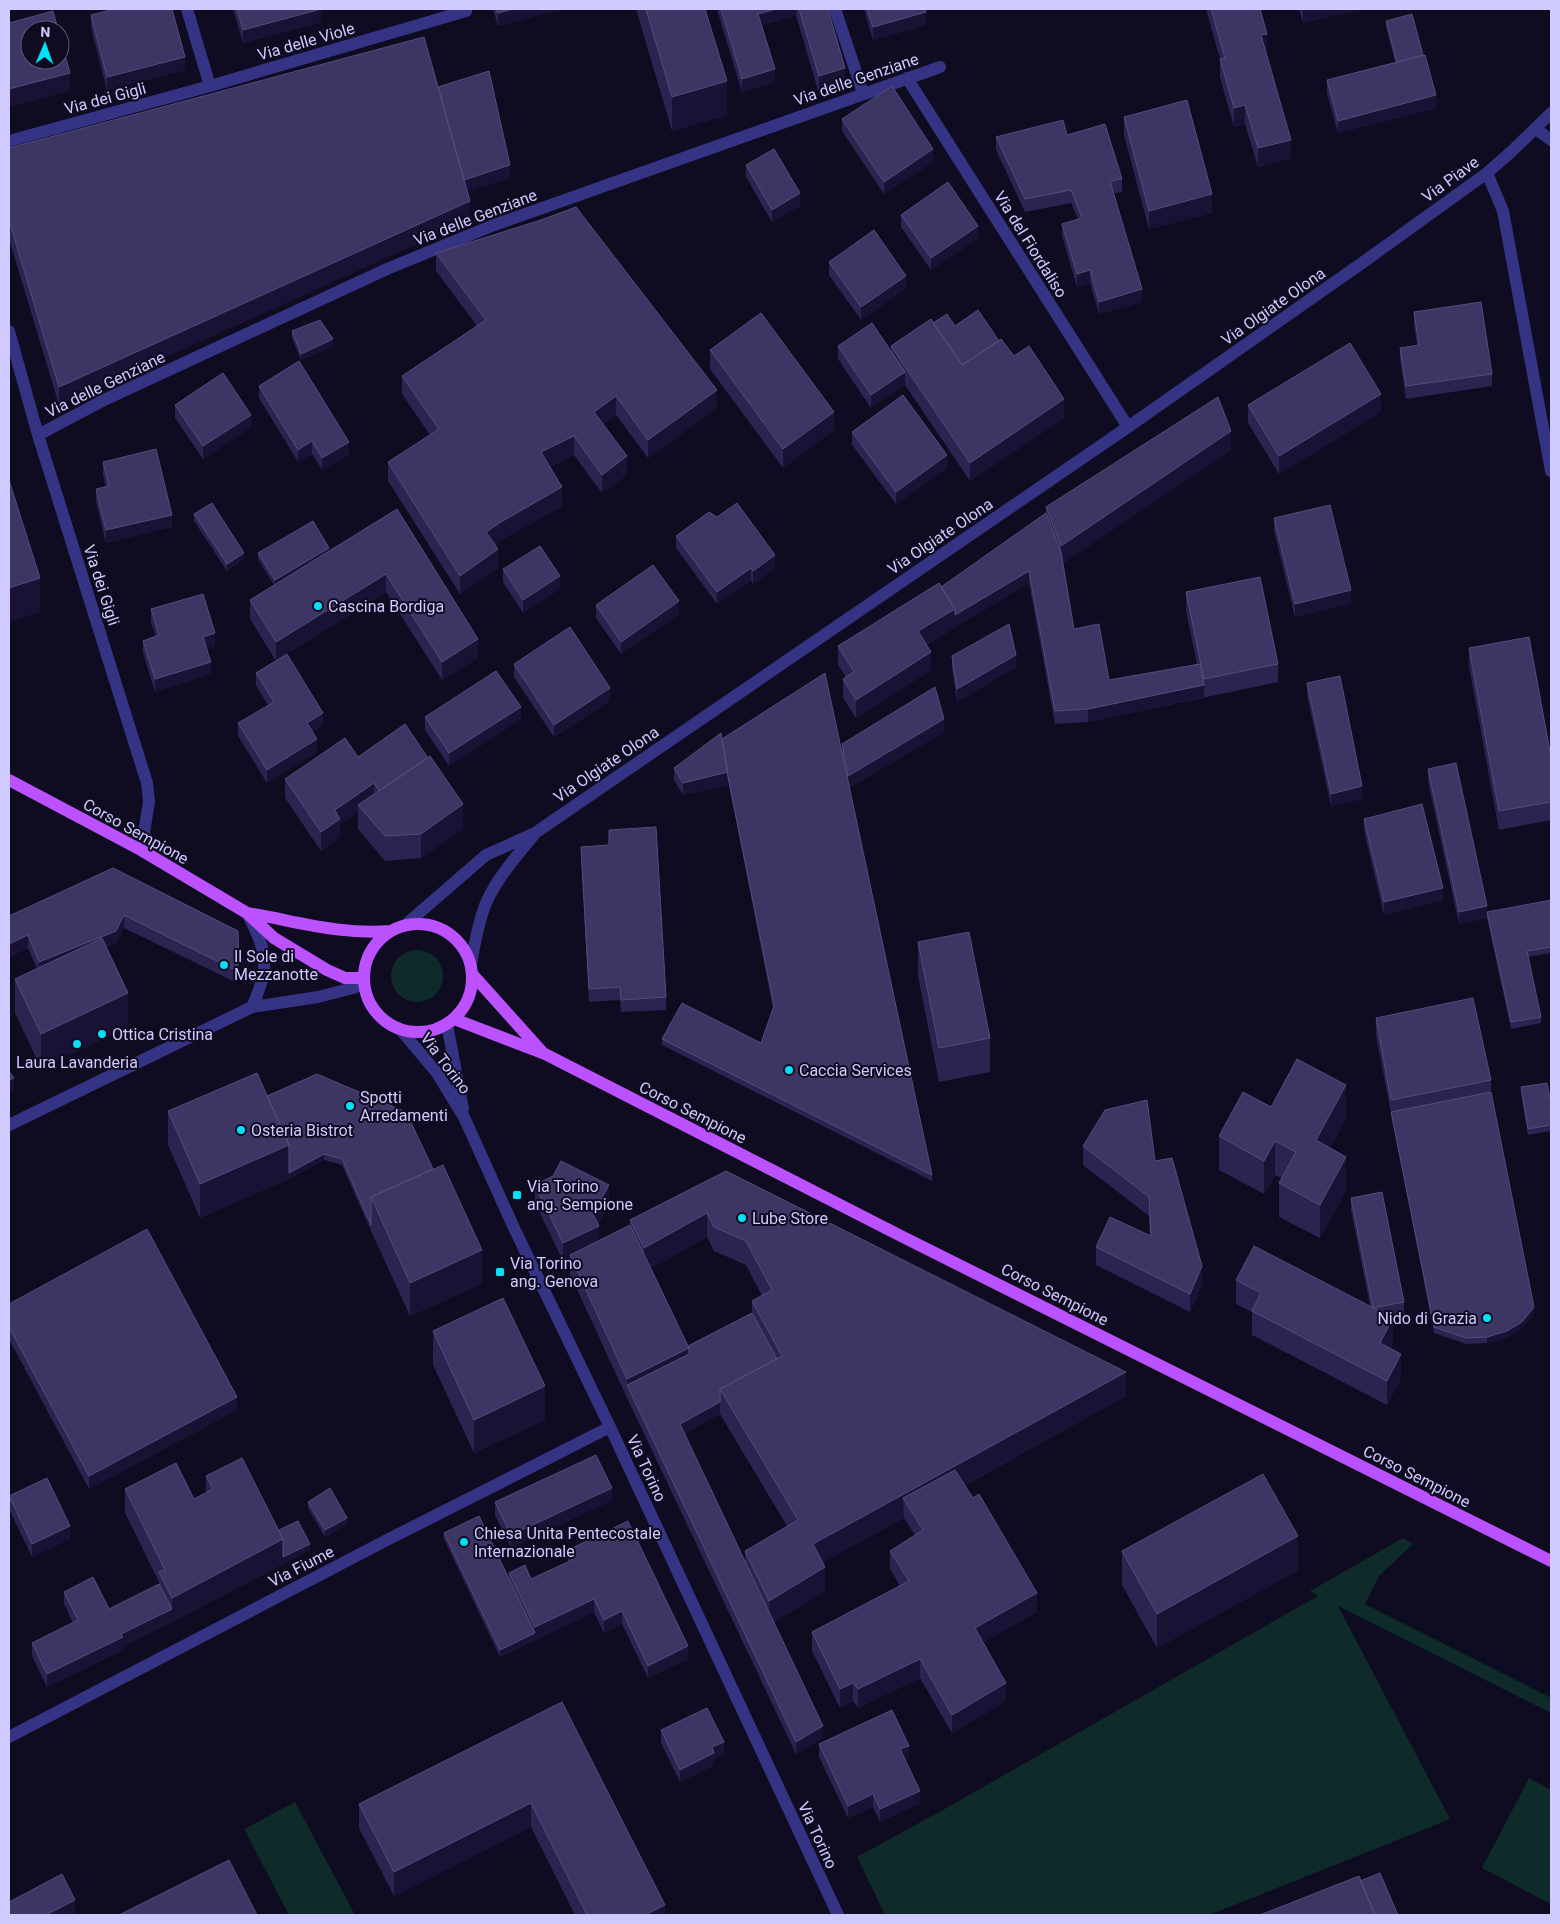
<svg xmlns="http://www.w3.org/2000/svg" width="1560" height="1924" font-family="Roboto,sans-serif">
  <style>
    .green { fill: #0e2b29 }
    .lines { fill: none; stroke-linecap: round; stroke-linejoin: round }
    .minor { stroke: #353383; stroke-width: 12 }
    .major { stroke: #bc52ff; stroke-width: 12 }
    .wall { fill: #2b2350; fill-rule: evenodd }
    .shaded-wall { fill: #191235 }
    .building { fill: #3d3563; stroke: #544c7b }
    .poi-dot { fill: #00e0f6; stroke: #0f0b20; stroke-width: 2 }
    .labels { text-anchor: middle; stroke-width: 4; stroke-linejoin: round; paint-order: stroke }
    .street-label { font-size: 16px; fill: #d0cbff; stroke: #0f0b20 }
    .poi-label { font-size: 16px; fill: #d0cbff; stroke: #0f0b20; text-anchor: start }
  </style>
  <rect width="100%" height="100%" fill="#0f0b20"/>
  <path class="green" d="M391 976a26 26 0 1 1 52 0a26 26 0 1 1-52 0Z
    M1403,1538L1413,1544L1379,1576L1365,1604L1551,1698V1713L1338,1606L1450,1819L1209,1915H885L857,1857L941,1811L1318,1596L1310,1591Z
    M1529,1778L1551,1790V1904L1482,1868Z
    M295,1802L355,1915H289L244,1829Z"/>
  <g class="lines">
    <path class="minor" d="M187,9L210,86
      M835,9L863,93
      M907,78L1128,427
      M1536,129L1551,140
      M9,141L210,86L466,11V9
      M1487,173L1503,211L1551,471
      M9,331L38,435L147,783L149,802L141,850
      M38,435L104,400L387,269L494,225L940,67
      M248,915C268,953 270,967 252,1007
      M404,926L486,855L535,833L1128,427L1362,263L1487,173L1512,151L1551,113
      M471,964C475,943 478,922 486,903C497,878 516,857 533,836
      M447,1024L463,1109
      M400,1029L437,1073L464,1117L514,1228L610,1427L838,1915
      M9,1125L252,1007L318,997L353,988L364,983
      M9,1737L383,1542L610,1427"/>
    <path class="major" d="M9,780L141,850L247,913L274,938L327,970L345,978H364
      M247,913C296,921 339,935 390,931
      M364 978a54 54 0 1 1 108 0a54 54 0 1 1-108 0Z
      M473,975L543,1053
      M454,1019L545,1054L901,1236L1551,1561"/>
  </g>
  <path class="wall" d="M233,9H321V22L243,43Z
    M493,9H561L498,26Z
    M636,9H705L727,115L672,131Z
    M718,9H828L845,86L819,94L796,15L762,25L775,82L742,92L718,13Z
    M864,9H925L926,25L873,40Z
    M1206,9H1260L1267,52L1266,53L1291,158L1258,167L1245,124L1234,127L1220,78V59Z
    M1299,9H1361L1303,23Z
    M91,15L185,70L107,90L91,28Z
    M1386,21L1436,108L1338,133L1327,93V80L1395,62L1386,27Z
    M438,87L510,178L467,191L470,220L59,405L9,239V148Z
    M1124,117L1212,213L1149,229L1124,135Z
    M842,119L933,162L884,194L842,131Z
    M1067,135L1122,179V192L1114,193L1142,302L1099,314L1090,283L1077,287L1062,236V224L1078,219L1071,203L1025,212L996,150V137Z
    M746,165L800,206L772,222L746,177Z
    M901,215L978,238L931,270L901,227Z
    M436,253L717,408L648,458L616,415L603,424L627,475L602,493L574,455L550,467L562,506L501,540L495,545L498,568L460,594L388,481V462L430,435L402,394V376L477,326L436,271Z
    M829,262L906,288L861,320L829,275Z
    M1414,312L1492,374V386L1406,399L1400,360V348L1417,345L1414,325Z
    M933,323L955,326L999,341L1014,356L1064,418L970,481L905,385L871,408L838,359V346L891,351V346Z
    M292,331L333,346L301,360L292,338Z
    M710,350L834,430L783,468L710,369Z
    M259,386L349,454L322,470L312,454L298,462L259,398Z
    M175,405L251,427L203,459L175,418Z
    M1248,405L1381,412L1279,474L1248,423Z
    M852,432L947,468L896,504L852,445Z
    M1231,450L1063,563L1074,629L1109,680L1197,664L1186,611V592L1278,664V682L1088,722L1055,724L1029,583L955,627L927,645L931,670L856,718L843,698V679L846,677L838,665V646L941,587L1046,513V507Z
    M103,462L172,527L106,543L96,502V489L106,487L103,475Z
    M397,509L478,658L442,680L386,592L282,657L323,725L313,732L317,752L267,783L238,736V723L268,705L256,685V673L276,661L250,619V600L274,585L258,559V553L329,551Z
    M194,514L244,559L227,571L194,521Z
    M1274,518L1351,603L1295,617L1274,531Z
    M676,536L775,568L753,584L751,580L717,604L676,548Z
    M503,569L560,589L523,613L503,582Z
    M596,605L679,614L621,654L596,618Z
    M151,609L215,646L207,648L211,674L155,692L143,653V641L156,637L151,622Z
    M1469,648L1551,757V820L1499,830L1469,666Z
    M952,656L1016,667L957,702L952,669Z
    M514,664L610,701L554,737L514,677Z
    M1307,683L1362,799L1331,806L1307,695Z
    M425,717L521,719L449,766L425,730Z
    M944,732L849,788L932,1175V1181L662,1045V1039L761,1043L773,1008L728,780V785L683,795L674,780V768L722,739L842,753V744Z
    M358,757L463,829L421,858L385,861L358,829V812L340,824V837L321,851L285,798V779Z
    M1428,769L1487,918L1459,924L1428,782Z
    M1364,819L1443,900L1384,915L1364,831Z
    M609,830L666,997V1010L621,1012L620,1000L589,1002L581,859V847L609,845Z
    M113,868L238,931L239,977L233,981L124,928L116,943L106,947L128,1027L41,1068L15,1013V979L37,969L28,948L9,957V916Z
    M1551,900V953L1528,957L1541,1017V1023L1511,1029L1487,918V912Z
    M918,942L990,1038V1072L939,1082L918,976Z
    M1376,1018L1491,1080V1092L1534,1313L1522,1328L1507,1338L1487,1343L1466,1344L1434,1333L1376,1036Z
    M317,1074L482,1284L410,1316L371,1231L342,1165L324,1160L289,1179L200,1218L168,1145V1111L267,1096Z
    M1521,1087L1551,1104V1131L1528,1135L1521,1094Z
    M1271,1107L1346,1119L1330,1148L1346,1191L1320,1238L1279,1217V1183L1282,1178L1275,1175L1264,1194L1219,1170V1136Z
    M1083,1146L1155,1161L1202,1285L1190,1312L1096,1265V1247L1150,1236L1149,1216L1083,1165Z
    M726,1171L1126,1396L965,1485L1037,1612L983,1642L1006,1701L952,1733L920,1678L858,1708L853,1701L840,1708L812,1651V1632L900,1586L890,1569V1551L915,1535L904,1518L823,1562L825,1591L774,1622L823,1738L796,1754L627,1398L570,1274V1258L563,1261L535,1203V1185L609,1203L598,1224L599,1241L630,1225V1220ZM707,1237L714,1251L746,1265L762,1296L752,1301V1313L688,1346L651,1268ZM720,1414L787,1526L745,1551V1561L684,1434Z
    M1351,1198L1404,1302V1315L1392,1317L1393,1342L1390,1348L1401,1378L1387,1405L1252,1335V1312L1236,1304V1280L1370,1306L1351,1210Z
    M9,1304L237,1410L89,1489L9,1339Z
    M433,1331L545,1420L474,1453L433,1365Z
    M206,1476L279,1530L310,1550L172,1622L123,1646V1650L47,1687L32,1656V1643L73,1623L64,1604V1592L109,1609L159,1584V1582L125,1513V1489L194,1499L206,1493Z
    M9,1496L70,1539L32,1557L9,1509Z
    M612,1500L511,1548L495,1515V1502Z
    M308,1502L347,1524L325,1537L308,1508Z
    M444,1533L509,1579V1573L531,1579L568,1562V1550L688,1659L648,1678L622,1624L604,1633L594,1612L500,1657L444,1539Z
    M1122,1551L1298,1570L1157,1648L1122,1585Z
    M562,1702L665,1915H575L531,1827L394,1896L359,1828V1804Z
    M661,1730L724,1755L714,1759V1765L680,1782L661,1743Z
    M819,1744L909,1758L905,1760L920,1803L880,1822L873,1807L848,1818L819,1757Z"/>
  <path class="shaded-wall" d="M321,9V22L243,43V30Z
    M513,9H561L498,26V13Z
    M776,9H796V15L758,26V14Z
    M1303,9H1361L1303,23Z
    M926,12V25L873,40V27Z
    M1267,34V52L1261,54V35Z
    M185,57V70L107,90V77Z
    M845,68V86L819,94V76Z
    M775,69V82L742,92V79Z
    M70,73V91L9,107V89Z
    M727,81V115L672,131V97Z
    M1436,95V108L1338,133V121Z
    M1245,105V124L1234,127V108Z
    M1291,140V158L1258,167V148Z
    M933,149V162L884,194V182Z
    M510,165V178L463,193V180Z
    M800,193V206L772,222V210Z
    M1212,194V213L1149,229V211Z
    M470,201V220L59,405V387Z
    M978,226V238L931,270V258Z
    M1090,270V283L1077,287V274Z
    M906,276V288L861,320V307Z
    M1142,289V302L1099,314V302Z
    M333,339V346L301,360V354Z
    M905,372V385L871,408V395Z
    M717,390V408L648,458V440Z
    M1381,394V412L1279,474V456Z
    M616,396V415L594,431V412Z
    M1064,399V418L970,481V463Z
    M834,412V430L783,468V449Z
    M251,415V427L203,459V446Z
    M1231,431V450L1061,565V546Z
    M574,436V455L541,471V452Z
    M312,441V454L298,462V450Z
    M349,442V454L322,470V458Z
    M947,455V468L896,504V492Z
    M627,456V475L602,493V475Z
    M562,487V506L501,540L486,551V532L501,522Z
    M172,515V527L106,543V530Z
    M329,548V554L275,586V580Z
    M498,549V568L460,594V576Z
    M244,553V559L227,571V564Z
    M775,555V568L753,584V571Z
    M751,568V580L717,604V592Z
    M1029,571V583L955,627L918,650V631L955,609Z
    M386,574V592L276,661V642Z
    M560,576V589L523,613V600Z
    M40,578V612L9,622V588Z
    M1351,590V603L1295,617V604Z
    M679,601V614L621,654V642Z
    M215,633V646L203,650V637Z
    M478,639V658L442,680V662Z
    M931,652V670L856,718V700Z
    M1016,655V667L957,702V689Z
    M211,662V674L155,692V679Z
    M1204,685V697L1088,722V709Z
    M610,688V701L554,737V725Z
    M521,707V719L449,766V753Z
    M323,713V725L307,735V723Z
    M944,719V732L848,789V776Z
    M317,739V752L267,783V770Z
    M728,772V785L683,795V783Z
    M374,783V802L358,805V812L340,824V837L321,851V832L335,810Z
    M1362,786V799L1331,806V794Z
    M463,804V829L421,858V834Z
    M1443,888V900L1384,915V902Z
    M1487,906V918L1459,924V912Z
    M124,915V928L116,943L39,974V962Z
    M28,935V948L9,957V944Z
    M239,964V977L233,981V969Z
    M128,993V1027L41,1068V1034Z
    M14,1078V1090L9,1093V1080Z
    M1346,1085V1119L1316,1174V1140Z
    M1275,1141V1175L1264,1194V1161Z
    M289,1145L324,1154V1160L289,1179L200,1218V1184Z
    M1346,1157V1191L1320,1238V1205Z
    M609,1185V1203L596,1227L599,1226V1244L570,1255V1258L563,1261V1243L593,1214Z
    M707,1213V1237L644,1272V1248Z
    M482,1250V1284L410,1316V1283Z
    M1202,1266V1285L1190,1312V1294Z
    M1534,1307V1313L1522,1328L1507,1338L1487,1343V1337Z
    M1393,1318V1342L1380,1367V1343Z
    M689,1348V1367L627,1385V1379Z
    M1401,1354V1378L1387,1405V1381Z
    M1126,1372V1396L913,1513L903,1498L904,1518L813,1568V1544Z
    M545,1386V1420L474,1453V1420Z
    M237,1397V1410L89,1489V1476Z
    M720,1402V1414L680,1437V1424Z
    M612,1488V1500L511,1548V1535Z
    M347,1518V1524L325,1537V1530Z
    M70,1526V1539L32,1557V1544Z
    M1298,1536V1570L1157,1648V1614Z
    M283,1539L310,1544V1550L172,1622V1598Z
    M825,1567V1591L769,1625V1601Z
    M1037,1593V1612L975,1647V1628Z
    M594,1599V1612L500,1657V1650L535,1633V1627Z
    M172,1609V1622L123,1646V1650L47,1687V1674L121,1634Z
    M622,1611V1624L604,1633V1620Z
    M688,1646V1659L648,1678V1666Z
    M920,1659V1678L858,1708V1689Z
    M853,1683V1701L840,1708V1689Z
    M1006,1683V1701L952,1733V1715Z
    M823,1726V1738L796,1754V1742Z
    M724,1742V1755L714,1759V1765L680,1782V1770L712,1747Z
    M909,1746V1758L900,1762V1749Z
    M920,1791V1803L880,1822V1809Z
    M873,1794V1807L848,1818V1806Z
    M531,1803V1827L394,1896V1872Z
    M75,1900V1913L70,1915H46Z
    M665,1905V1915H645Z"/>
  <path class="building" d="M115,9H172L185,57L107,77L91,15Z
    M237,9H321L243,30Z
    M496,9H513L498,13Z
    M646,9H705L727,81L672,97Z
    M721,9H776L758,14L775,69L742,79Z
    M799,9H828L845,68L819,76Z
    M867,9H925L926,12L873,27Z
    M1211,9H1260L1267,34L1261,35L1291,140L1258,148L1245,105L1234,108L1220,59L1225,58Z
    M53,11L58,30H30V60H60V37L70,73L9,89V23Z
    M1412,14L1423,55L1397,62L1386,21Z
    M424,37L470,201L59,387L9,220V148Z
    M1425,55L1436,95L1338,121L1327,80Z
    M489,71L510,165L464,180L438,87Z
    M892,86L933,149L884,182L842,119Z
    M1187,100L1212,194L1149,211L1124,117Z
    M1063,120L1067,135L1105,124L1122,179L1110,181L1142,289L1099,302L1090,270L1077,274L1062,224L1082,218L1071,190L1025,199L996,137Z
    M774,149L800,193L772,210L746,165Z
    M948,182L978,226L931,258L901,215Z
    M576,207L717,390L648,440L616,396L594,412L627,456L602,475L574,436L541,452L562,487L501,522L486,532L498,549L460,576L388,462L439,429L402,376L486,320L436,253L541,220Z
    M874,230L906,276L861,307L829,262Z
    M1481,302L1492,374L1406,386L1400,348L1419,345L1414,312Z
    M978,310L999,341L962,365L933,323L947,314L955,326Z
    M761,313L834,412L783,449L710,350Z
    M931,319L962,365L1001,339L1014,356L1029,346L1064,399L970,463L891,346Z
    M320,320L333,339L301,354L292,331Z
    M872,323L905,372L871,395L838,346Z
    M1350,343L1381,394L1279,456L1248,405Z
    M299,361L349,442L322,458L312,441L298,450L259,386Z
    M223,373L251,415L203,446L175,405Z
    M903,395L947,455L896,492L852,432Z
    M1218,397L1231,431L1061,546L1046,507Z
    M156,449L172,515L106,530L96,489L109,486L103,462Z
    M9,480L40,578L9,588Z
    M212,503L244,553L227,564L194,514Z
    M737,503L775,555L753,571L751,568L717,592L676,536L709,512L717,517Z
    M1330,505L1351,590L1295,604L1274,518Z
    M397,509L478,639L442,662L386,574L276,642L250,600Z
    M1046,513L1061,552L1074,629L1099,624L1109,680L1200,664L1204,685L1088,709L1055,711L1029,571L955,615V609L941,587Z
    M313,521L329,548L275,580L258,553Z
    M540,546L560,576L523,600L503,569Z
    M653,565L679,601L621,642L596,605Z
    M1260,577L1278,664L1204,679L1186,592Z
    M939,583L955,609L918,631L931,652L856,700L843,679L854,672L838,646Z
    M203,594L215,633L203,637L211,662L155,679L143,641L159,635L151,609Z
    M1009,624L1016,655L957,689L952,656Z
    M570,627L610,688L554,725L514,664Z
    M1529,637L1551,757V802L1499,811L1469,648Z
    M287,654L323,713L307,723L317,739L267,770L238,723L274,702L256,673Z
    M496,671L521,707L449,753L425,717Z
    M825,673L932,1175L662,1039L682,1003L761,1043L774,1006L727,772L722,739Z
    M1340,676L1362,786L1331,794L1307,683Z
    M935,687L944,719L848,776L842,744Z
    M405,724L428,758L379,791L374,783L335,810L340,819L321,832L285,779L345,738L358,757Z
    M721,733L728,772L683,783L674,768Z
    M430,756L463,804L421,834L385,836L358,805Z
    M1456,763L1487,906L1459,912L1428,769Z
    M1422,804L1443,888L1384,902L1364,819Z
    M656,827L666,997L621,1000L620,987L589,989L581,847L609,845V830Z
    M113,868L238,931L239,964L233,969L124,915L116,931L39,962L28,935L9,944V916Z
    M1551,900V947L1527,951L1541,1017L1511,1022L1487,912Z
    M969,932L990,1038L939,1048L918,942Z
    M102,938L128,993L41,1034L15,979Z
    M1473,998L1491,1080L1391,1100L1376,1018Z
    M1297,1059L1346,1085L1316,1140L1346,1157L1320,1205L1279,1183L1296,1152L1275,1141L1264,1161L1219,1136L1243,1092L1271,1107Z
    M9,1071L14,1078L9,1080Z
    M257,1073L289,1145L200,1184L168,1111Z
    M317,1074L406,1112L433,1169L371,1197V1225L342,1159L324,1154L289,1173V1145L267,1096Z
    M1547,1083L1551,1104V1125L1528,1129L1521,1087Z
    M1491,1092L1534,1307L1522,1322L1507,1331L1487,1337L1466,1338L1434,1327L1391,1112Z
    M1147,1100L1155,1161L1172,1158L1202,1266L1190,1294L1096,1247L1110,1217L1151,1236L1149,1197L1083,1146L1105,1110Z
    M561,1161L609,1185L593,1214L599,1226L563,1243L535,1185L553,1176Z
    M443,1165L482,1250L410,1283L371,1197Z
    M726,1171L1126,1372L813,1544L825,1567L769,1601L745,1551L798,1520L720,1389L782,1356L752,1301L772,1290L746,1241L714,1227L707,1213L644,1248L630,1220Z
    M1382,1192L1404,1302L1373,1308L1351,1198Z
    M630,1225L689,1348L627,1379L570,1255Z
    M147,1229L237,1397L89,1476L9,1327V1304Z
    M1254,1246L1393,1318L1380,1343L1401,1354L1387,1381L1252,1311L1261,1293L1236,1280Z
    M503,1298L545,1386L474,1420L433,1331Z
    M752,1313L777,1359L720,1389V1402L680,1424L823,1726L796,1742L627,1385L689,1354V1348L688,1346Z
    M596,1455L612,1488L511,1535L495,1502Z
    M242,1458L283,1539L172,1598L159,1572L165,1570L125,1489L176,1463L194,1499L213,1489L206,1476Z
    M955,1470L973,1498L979,1494L1037,1593L975,1628L1006,1683L952,1715L920,1659L858,1689L853,1683L840,1689L812,1632L909,1581L890,1551L923,1530L903,1498Z
    M1263,1474L1298,1536L1157,1614L1122,1551Z
    M47,1478L70,1526L32,1544L9,1496Z
    M330,1488L347,1518L325,1530L308,1502Z
    M479,1516L535,1633L500,1650L444,1533Z
    M298,1521L310,1544L283,1557V1539L279,1530Z
    M628,1521L688,1646L648,1666L622,1611L604,1620L594,1599L535,1627L509,1573L525,1565L531,1579L572,1560L568,1550Z
    M93,1577L109,1609L159,1584L172,1609L121,1634L123,1637L47,1674L32,1643L78,1620L64,1592Z
    M562,1702L665,1905L645,1915H587L531,1803L394,1872L359,1804Z
    M707,1708L724,1742L712,1747L714,1753L680,1770L661,1730Z
    M892,1710L909,1746L900,1749L920,1791L880,1809L873,1794L848,1806L819,1744Z
    M229,1860L257,1915H119Z
    M1380,1873L1398,1915H1375L1360,1881Z
    M62,1874L75,1900L46,1915H9V1902Z
    M1359,1876L1375,1915H1260Z"/>
  <g class="poi-dot">
    <circle cx="318" cy="606" r="5"/>
    <circle cx="224" cy="965" r="5"/>
    <circle cx="102" cy="1034" r="5"/>
    <circle cx="77" cy="1044" r="5"/>
    <circle cx="789" cy="1070" r="5"/>
    <circle cx="350" cy="1106" r="5"/>
    <circle cx="241" cy="1130" r="5"/>
    <rect x="512" y="1190" width="10" height="10" rx="2.5"/>
    <circle cx="742" cy="1218" r="5"/>
    <rect x="495" y="1267" width="10" height="10" rx="2.5"/>
    <circle cx="1487" cy="1318" r="5"/>
    <circle cx="464" cy="1542" r="5"/>
  </g>
  <g class="labels">
    <g class="street-label">
      <text transform="translate(306 41) rotate(-16)" y="6">Via delle Viole</text>
      <text transform="translate(856 79) rotate(-19)" y="6">Via delle Genziane</text>
      <text transform="translate(105 98) rotate(-15)" y="6">Via dei Gigli</text>
      <text transform="translate(1450 179) rotate(-36)" y="6">Via Piave</text>
      <text transform="translate(475 217) rotate(-21)" y="6">Via delle Genziane</text>
      <text transform="translate(1031 244) rotate(58)" y="6">Via del Fiordaliso</text>
      <text transform="translate(1273 306) rotate(-35)" y="6">Via Olgiate Olona</text>
      <text transform="translate(105 384) rotate(-26)" y="6">Via delle Genziane</text>
      <text transform="translate(940 536) rotate(-34)" y="6">Via Olgiate Olona</text>
      <text transform="translate(102 585) rotate(72)" y="6">Via dei Gigli</text>
      <text transform="translate(606 764) rotate(-34)" y="6">Via Olgiate Olona</text>
      <text transform="translate(136 831) rotate(29)" y="6">Corso Sempione</text>
      <text transform="translate(446 1063) rotate(53)" y="6">Via Torino</text>
      <text transform="translate(693 1112) rotate(27)" y="6">Corso Sempione</text>
      <text transform="translate(1055 1294) rotate(27)" y="6">Corso Sempione</text>
      <text transform="translate(647 1468) rotate(65)" y="6">Via Torino</text>
      <text transform="translate(1417 1476) rotate(27)" y="6">Corso Sempione</text>
      <text transform="translate(301 1566) rotate(-27)" y="6">Via Fiume</text>
      <text transform="translate(818 1835) rotate(65)" y="6">Via Torino</text>
    </g>
    <g class="poi-label">
      <text x="328" y="612">Cascina Bordiga</text>
      <text x="234" y="962">Il Sole di<tspan x="234" dy="18">Mezzanotte</tspan></text>
      <text x="112" y="1040">Ottica Cristina</text>
      <text x="77" y="1068" text-anchor="middle">Laura Lavanderia</text>
      <text x="799" y="1076">Caccia Services</text>
      <text x="360" y="1103">Spotti<tspan x="360" dy="18">Arredamenti</tspan></text>
      <text x="251" y="1136">Osteria Bistrot</text>
      <text x="527" y="1192">Via Torino<tspan x="527" dy="18">ang. Sempione</tspan></text>
      <text x="752" y="1224">Lube Store</text>
      <text x="510" y="1269">Via Torino<tspan x="510" dy="18">ang. Genova</tspan></text>
      <text x="1477" y="1324" text-anchor="end">Nido di Grazia</text>
      <text x="474" y="1539">Chiesa Unita Pentecostale<tspan x="474" dy="18">Internazionale</tspan></text>
    </g>
  </g>
  <rect width="1560" height="1924" fill="none" stroke="#d0cbff" stroke-width="20"/>
  <g transform="translate(45 45) rotate(2)"><circle r="24" fill="#0f0b20" stroke="#5c5879"/>
  <path d="M0-4L9 19L0 12L-9 19Z" fill="#00e0f6"/>
  <text y="-8" font-size="14" font-weight="bold" text-anchor="middle" fill="#d0cbff">N</text>
  </g>
</svg>
